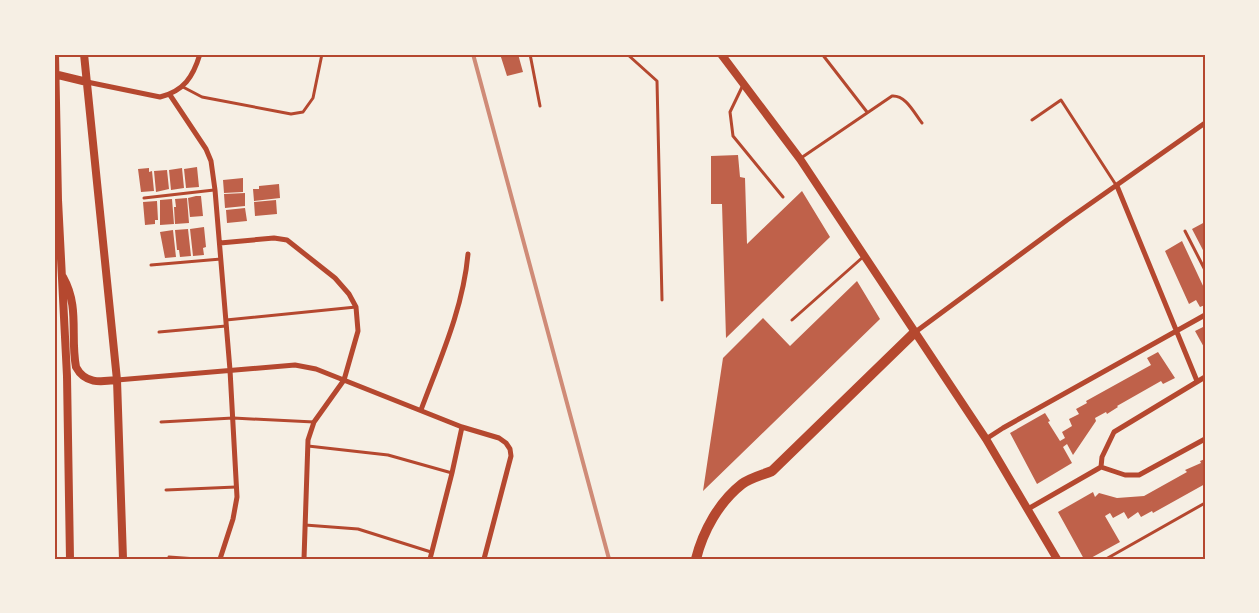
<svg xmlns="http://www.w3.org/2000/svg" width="1259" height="613" font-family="Quicksand,sans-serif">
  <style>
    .building { fill: #bf614a }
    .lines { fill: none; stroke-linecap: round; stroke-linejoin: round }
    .service { stroke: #b5482f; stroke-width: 3 }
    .minor { stroke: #b5482f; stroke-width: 5 }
    .secondary { stroke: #b5482f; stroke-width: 8 }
    .motorway { stroke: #b5482f; stroke-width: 10 }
    .rail { stroke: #cf8b77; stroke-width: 4 }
    .neatline { fill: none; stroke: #b5482f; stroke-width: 2 }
  </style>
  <rect width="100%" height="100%" fill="#f6efe4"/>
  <path class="building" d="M500,54H518L523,72L507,76Z
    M738,155L740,177L745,178L747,244L802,191L830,237L726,338L722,204H711V156Z
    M197,167L199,187L186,188L184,169Z
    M149,168V172L152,171L154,191L141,192L138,169Z
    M182,168L184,188L171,190L169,170Z
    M167,170L169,189L156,192L154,171Z
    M243,178V192L224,193L223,180Z
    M279,184L280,198L254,201L253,189H259V186Z
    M245,193V206L225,208L224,194Z
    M196,196H201L203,216L190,217L188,198Z
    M187,198L189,223L175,224L174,207H176L175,199Z
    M172,199L174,224L160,225V200Z
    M276,200L277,214L255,216L254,202Z
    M157,201L158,220H155V224L145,225L143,202Z
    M245,208L247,221L227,223L226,210Z
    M1205,222V254L1192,229Z
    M204,227L206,247L203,248L204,255L193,256L190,229Z
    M188,229L191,256L180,257L179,250H177L175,230Z
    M173,230L176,257L165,258L160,232Z
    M1182,241L1205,290V305L1200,307L1196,300L1189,304L1165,251Z
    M857,281L880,319L703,491L723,358L763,318L790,346Z
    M1205,326V349L1195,331Z
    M1158,352L1175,378L1163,384L1161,381L1117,406L1118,407L1107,414L1106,412L1095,418L1096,421L1073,455L1067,444L1063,447L1072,463L1037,484L1010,433L1045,413L1050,421L1048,422L1060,441L1065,438L1062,432L1072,426L1069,419L1079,414L1076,409L1087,403L1086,401L1151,365L1147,358Z
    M1205,459V484L1153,513L1152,511L1141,517L1138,512L1128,519L1124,512L1113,518L1110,513L1105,516L1120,542L1089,559H1084L1058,512L1093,492L1095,497L1099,493L1117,498L1144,496L1187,472L1185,470L1201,463L1200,461Z"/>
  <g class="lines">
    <path class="service" d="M530,54L540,106
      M627,54L657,81L662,300
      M822,54L867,112
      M743,85L730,112L733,136L783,197
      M183,87L202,97L291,114L303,112L313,98L322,54
      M1032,120L1061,100L1116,185
      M801,158L892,96C906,95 914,113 922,123
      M144,198L214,190
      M1185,231L1205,270
      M151,265L221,259
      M226,320L356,307
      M792,320L863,257
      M159,332L226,326
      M161,422L233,418L314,422
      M308,446L388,455L452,473
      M166,490L236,487
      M305,525L358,529L431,552
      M169,557L197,559
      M1106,559L1205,503"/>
    <path class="minor" d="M87,82L160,97C184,91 193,77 200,54
      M170,95L206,149L211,161L215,190L230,370L237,497L233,519L220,559
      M1117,186L1197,381
      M220,243L274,238L287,240L335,278L349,294L356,307L358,331L344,380L314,422L308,440L304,559
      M914,333L1067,220L1205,123
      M117,380L295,365L316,369L462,427L499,438L506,443L510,449L511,456L484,559
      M421,410C440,359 463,309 468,254
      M986,439L1003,428L1205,315
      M1101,467L1102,457L1114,432L1205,377
      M1101,467L1125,475H1139L1205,439
      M1028,509L1101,467
      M430,559L452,473L462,427"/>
    <path class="secondary" d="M55,54L58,200L67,376L70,559
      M84,54L117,380L123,559
      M721,54L800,159L986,439L1057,559
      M54,74L87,82
      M63,277C80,307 70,336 76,367C85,384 100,382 117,380"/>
    <path class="motorway" d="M696,559C703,531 719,502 742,484C750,478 762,475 772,471L914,333"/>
    <path class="rail" d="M473,54L609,559"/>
  </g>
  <rect width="1259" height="613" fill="none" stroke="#f6efe4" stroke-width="111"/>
  <rect x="56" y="56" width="1148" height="502" class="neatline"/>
</svg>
